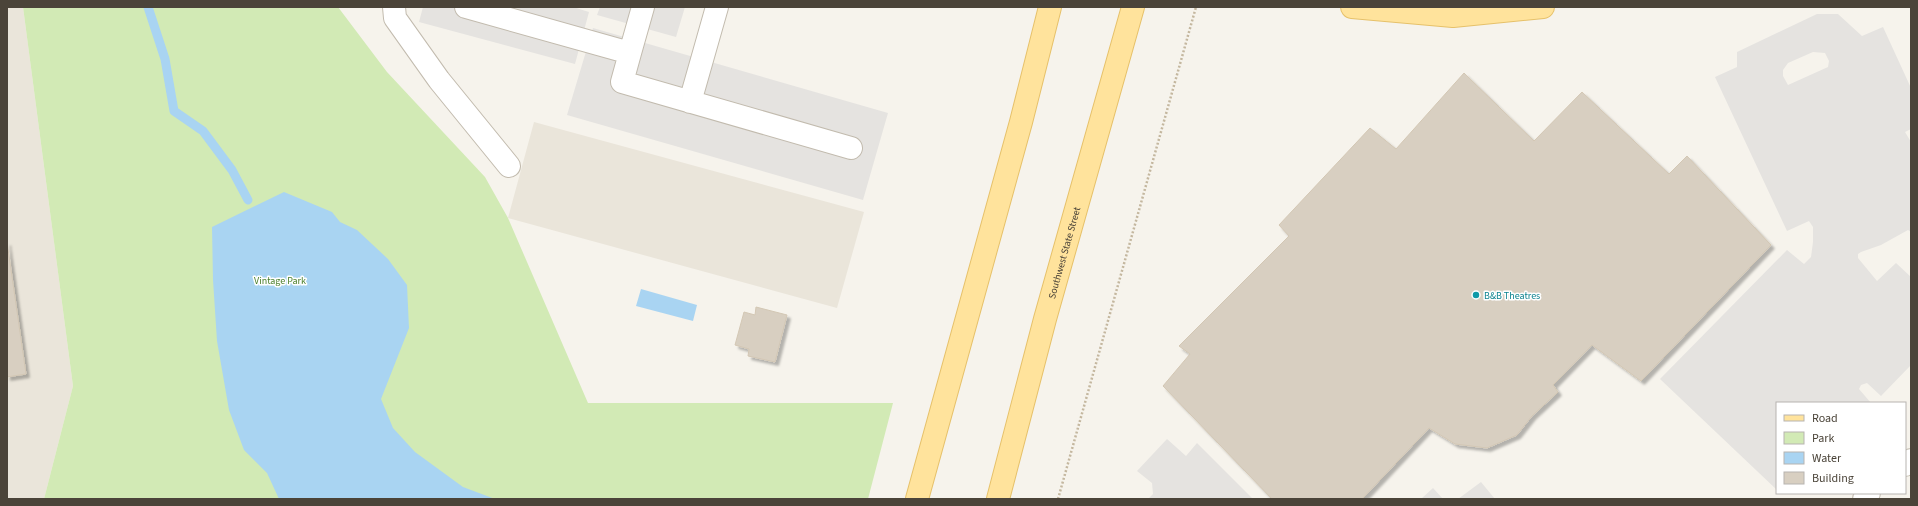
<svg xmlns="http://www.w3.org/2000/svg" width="1918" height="506" font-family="'Source Sans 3',sans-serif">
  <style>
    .residential { fill: #eae5da }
    .green { fill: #d2eab5 }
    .parking { fill: #e5e3e0; fill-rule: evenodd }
    .water { fill: #a9d4f2 }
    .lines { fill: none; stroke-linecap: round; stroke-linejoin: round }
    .stream { stroke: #a9d4f2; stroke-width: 9 }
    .building { fill: #d8cfc1; stroke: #d3c7b4; filter: url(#shadow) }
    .minor-casing { stroke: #c2bbae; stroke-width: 24 }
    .major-casing { stroke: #e6c16a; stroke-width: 24 }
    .path { stroke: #c4b79f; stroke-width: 2.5; stroke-dasharray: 2 2; stroke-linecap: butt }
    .minor { stroke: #fff; stroke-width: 22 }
    .major { stroke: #ffe39c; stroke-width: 22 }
    .culture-dot { fill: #0f9aa8; stroke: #fff; stroke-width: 1.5 }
    .labels { text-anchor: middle; stroke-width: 3; stroke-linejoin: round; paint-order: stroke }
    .street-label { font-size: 10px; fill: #4b4439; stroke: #fff }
    .park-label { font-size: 10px; fill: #4a7f2a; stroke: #fff }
    .culture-label { font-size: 10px; fill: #0d838f; stroke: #fff; text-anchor: start }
  </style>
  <defs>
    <filter id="shadow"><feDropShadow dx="3.5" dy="3.5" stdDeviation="1" flood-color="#0004"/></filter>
  </defs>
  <rect width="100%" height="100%" fill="#f6f3ec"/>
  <path class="residential" d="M7,7H23L73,386L44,499H7Z
    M534,122L864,212L837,308L508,218Z"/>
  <path class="green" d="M23,7H338L387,72L485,177L508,218L588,403H893L868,499H44L73,386Z"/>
  <path class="parking" d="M423,7H573L589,12L575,64L419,22Z
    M600,7H685L676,37L597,15Z
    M1817,14H1838L1862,36L1883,27L1911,88V129L1905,132L1911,142V232L1908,230L1881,245L1861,252L1858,254V258L1877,281L1896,263L1911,277V365L1881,396L1867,383L1861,385L1859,389L1871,403H1777V490L1660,379L1787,250L1804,264L1811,257L1813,242V227L1809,221L1787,231L1715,77L1737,67V52ZM1813,52L1825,53L1829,61L1828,67L1788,85L1783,76V70L1788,63Z
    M593,28L888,113L863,200L567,115Z
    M1167,439L1186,456L1197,443L1253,499H1148L1153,494L1152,483L1137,471Z
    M1481,482L1495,499H1458Z
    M1433,488L1443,499H1421Z"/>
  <path class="water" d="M284,192L332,212L340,222L357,230L388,259L407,285L409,328L381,399L393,428L415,452L463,487L495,499H279L267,473L244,450L229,410L217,341L213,280L212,227Z
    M641,289L697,305L693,321L636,306Z"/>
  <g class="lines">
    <path class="stream" d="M148,7L165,59L174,111L203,131L232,170L248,200"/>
  </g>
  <path class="building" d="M1464,73L1534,141L1582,92L1669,174L1687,156L1771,245L1641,381L1592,345L1553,385L1558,392L1532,416L1517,435L1487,448L1455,444L1429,428L1362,499H1272L1163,386L1190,354L1179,346L1289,236L1279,225L1370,128L1396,149Z
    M7,242L26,374L7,377Z
    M756,307L787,315L775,362L748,356L749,349L735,345L744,312L755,315Z"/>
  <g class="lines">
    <g class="minor-casing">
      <path id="minor" d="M394,7L395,18L439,80L509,166
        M466,7L630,53L622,82L851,148
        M630,53L643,7
        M690,102L717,7
        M1905,465L1911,460
        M1864,499L1869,493"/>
    </g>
    <g class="major-casing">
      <g id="major">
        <path d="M1352,7L1453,16L1543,7"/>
        <path d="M917,499L1021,122L1050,7"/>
        <path id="s1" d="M998,499L1045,319L1133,7"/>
      </g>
    </g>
    <path class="path" d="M1058,499L1196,7"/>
    <use href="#minor" class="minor"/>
    <use href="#major" class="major"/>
  </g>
  <circle class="culture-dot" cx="1476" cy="295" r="4"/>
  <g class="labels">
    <g class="street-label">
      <text dy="4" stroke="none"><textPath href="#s1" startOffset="255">Southwest State Street</textPath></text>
    </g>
    <g class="park-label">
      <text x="280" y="284">Vintage Park</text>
    </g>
    <g class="culture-label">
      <text x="1484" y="299">B&amp;B Theatres</text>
    </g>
  </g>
  <rect width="1918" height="506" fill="none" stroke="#4b4439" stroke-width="16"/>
  <rect x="1776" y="402" width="130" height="92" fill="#ffffff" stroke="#b7b4b0"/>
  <rect x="1784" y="415" width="20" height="6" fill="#ffe39c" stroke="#b7b4b0"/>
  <text x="1812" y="422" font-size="12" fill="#4b4439">Road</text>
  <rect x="1784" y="432" width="20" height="12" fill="#d2eab5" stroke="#b7b4b0"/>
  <text x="1812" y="442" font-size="12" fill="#4b4439">Park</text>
  <rect x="1784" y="452" width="20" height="12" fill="#a9d4f2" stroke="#b7b4b0"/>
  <text x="1812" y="462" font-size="12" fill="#4b4439">Water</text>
  <rect x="1784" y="472" width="20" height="12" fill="#d8cfc1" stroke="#b7b4b0"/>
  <text x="1812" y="482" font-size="12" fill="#4b4439">Building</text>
</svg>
